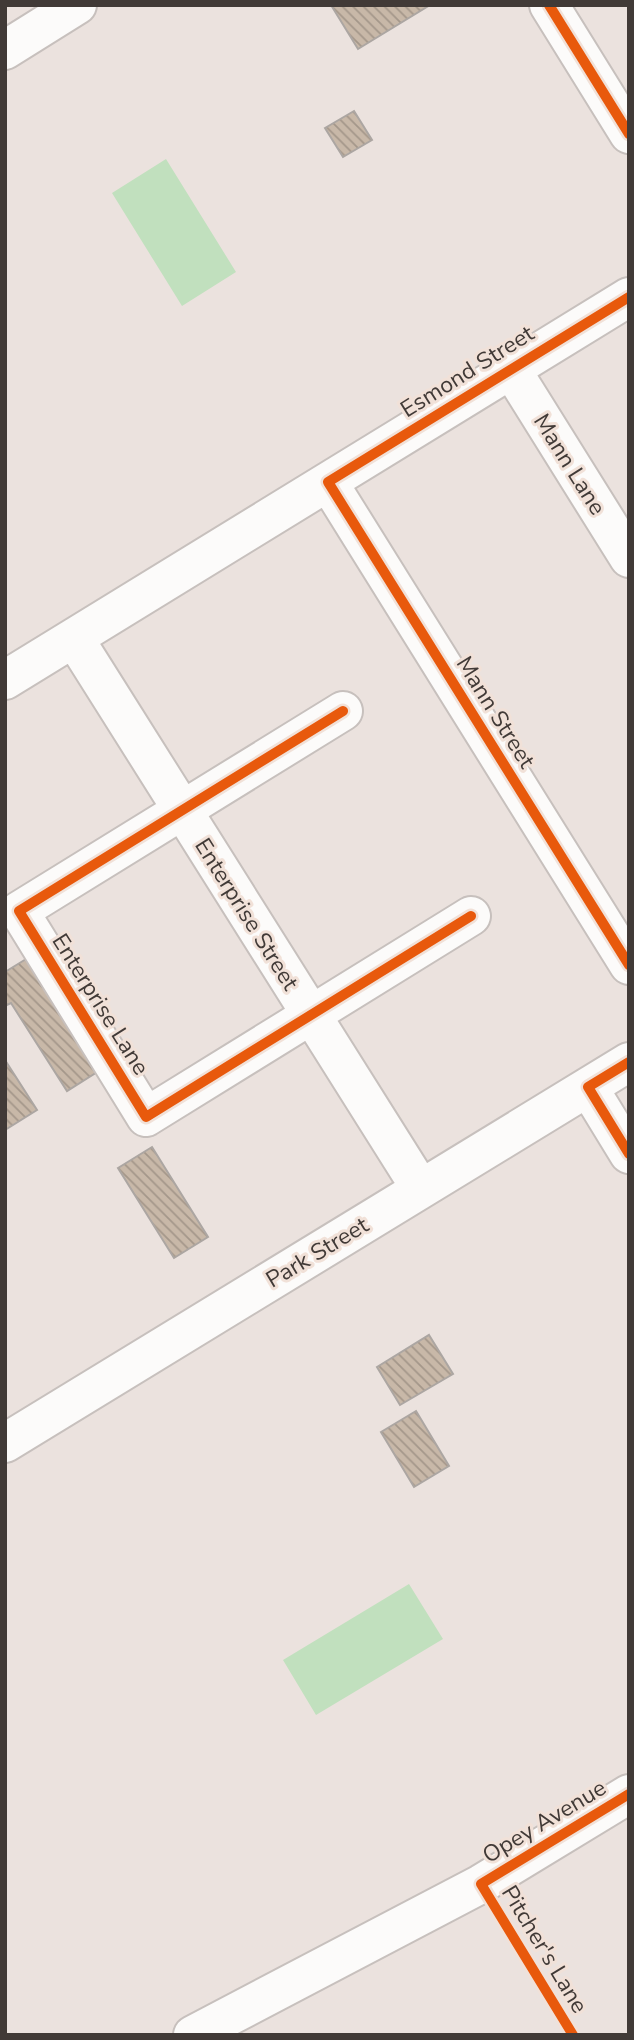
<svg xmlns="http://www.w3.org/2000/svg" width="634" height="2040" font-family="'Nunito Sans',sans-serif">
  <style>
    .green { fill: #c1e0be }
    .building { fill: url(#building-back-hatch); stroke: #aca6a2; stroke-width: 2 }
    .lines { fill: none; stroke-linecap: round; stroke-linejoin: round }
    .minor-casing { stroke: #c7c0bd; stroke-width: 42 }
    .path { stroke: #c7c3c1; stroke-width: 4.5; stroke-dasharray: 3.5 3.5; stroke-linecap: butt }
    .minor { stroke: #fcfbfa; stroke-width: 38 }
    .cycleway-casing { stroke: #f1e1d8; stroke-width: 15 }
    .cycleway { stroke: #e8590c; stroke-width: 10 }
    .labels { text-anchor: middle; stroke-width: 6; stroke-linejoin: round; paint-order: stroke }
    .street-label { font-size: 23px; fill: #413a37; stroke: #f1e1d8 }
  </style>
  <defs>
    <pattern id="building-back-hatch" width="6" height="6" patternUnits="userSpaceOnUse" patternTransform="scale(1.75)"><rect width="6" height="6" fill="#c8b8a8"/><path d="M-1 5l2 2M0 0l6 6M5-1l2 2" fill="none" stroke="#a4978a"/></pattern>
  </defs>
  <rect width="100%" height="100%" fill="#ebe2de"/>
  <path class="green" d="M166,159L236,272L182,306L112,193Z
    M409,1584L443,1639L316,1715L283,1660Z"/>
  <path class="building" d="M331,5H430L358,49Z
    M354,111L372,140L343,157L325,128Z
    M31,956L102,1069L67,1091L11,1003L5,1006V972Z
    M5,1060L37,1110L5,1130Z
    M152,1147L208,1237L174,1258L118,1168Z
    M429,1335L453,1374L400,1405L377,1367Z
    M416,1411L449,1466L414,1487L381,1432Z"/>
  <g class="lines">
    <g class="minor-casing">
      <path id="minor" d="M549,5L629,134
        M5,50L77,5
        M511,369L629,558
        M328,482L629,965
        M74,638L421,1189
        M5,680L629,297
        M343,711L19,911L146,1117L471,916
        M588,1087L629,1154
        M5,1443L629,1062
        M193,2035L481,1884L629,1794"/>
    </g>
    <path class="path" d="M498,1912L573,2035"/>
    <use href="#minor" class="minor"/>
    <g class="cycleway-casing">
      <path id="cycleway" d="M549,5L629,134
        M629,297L328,482L629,965
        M343,711L19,911L146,1117L471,916
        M629,1062L588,1087L629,1154
        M573,2035L481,1884L629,1794"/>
    </g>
    <use href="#cycleway" class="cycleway"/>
  </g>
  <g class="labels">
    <g class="street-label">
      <text transform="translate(467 371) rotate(-32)" y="8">Esmond Street</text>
      <text transform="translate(570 464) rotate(58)" y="8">Mann Lane</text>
      <text transform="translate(496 712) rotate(58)" y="8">Mann Street</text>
      <text transform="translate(247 914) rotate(58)" y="8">Enterprise Street</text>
      <text transform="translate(101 1004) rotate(58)" y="8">Enterprise Lane</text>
      <text transform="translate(317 1252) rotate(-31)" y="8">Park Street</text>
      <text transform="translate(544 1821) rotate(-31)" y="8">Opey Avenue</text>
      <text transform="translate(545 1949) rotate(59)" y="8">Pitcher's Lane</text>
    </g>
  </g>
  <rect width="634" height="2040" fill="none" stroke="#413a37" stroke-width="14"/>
</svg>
